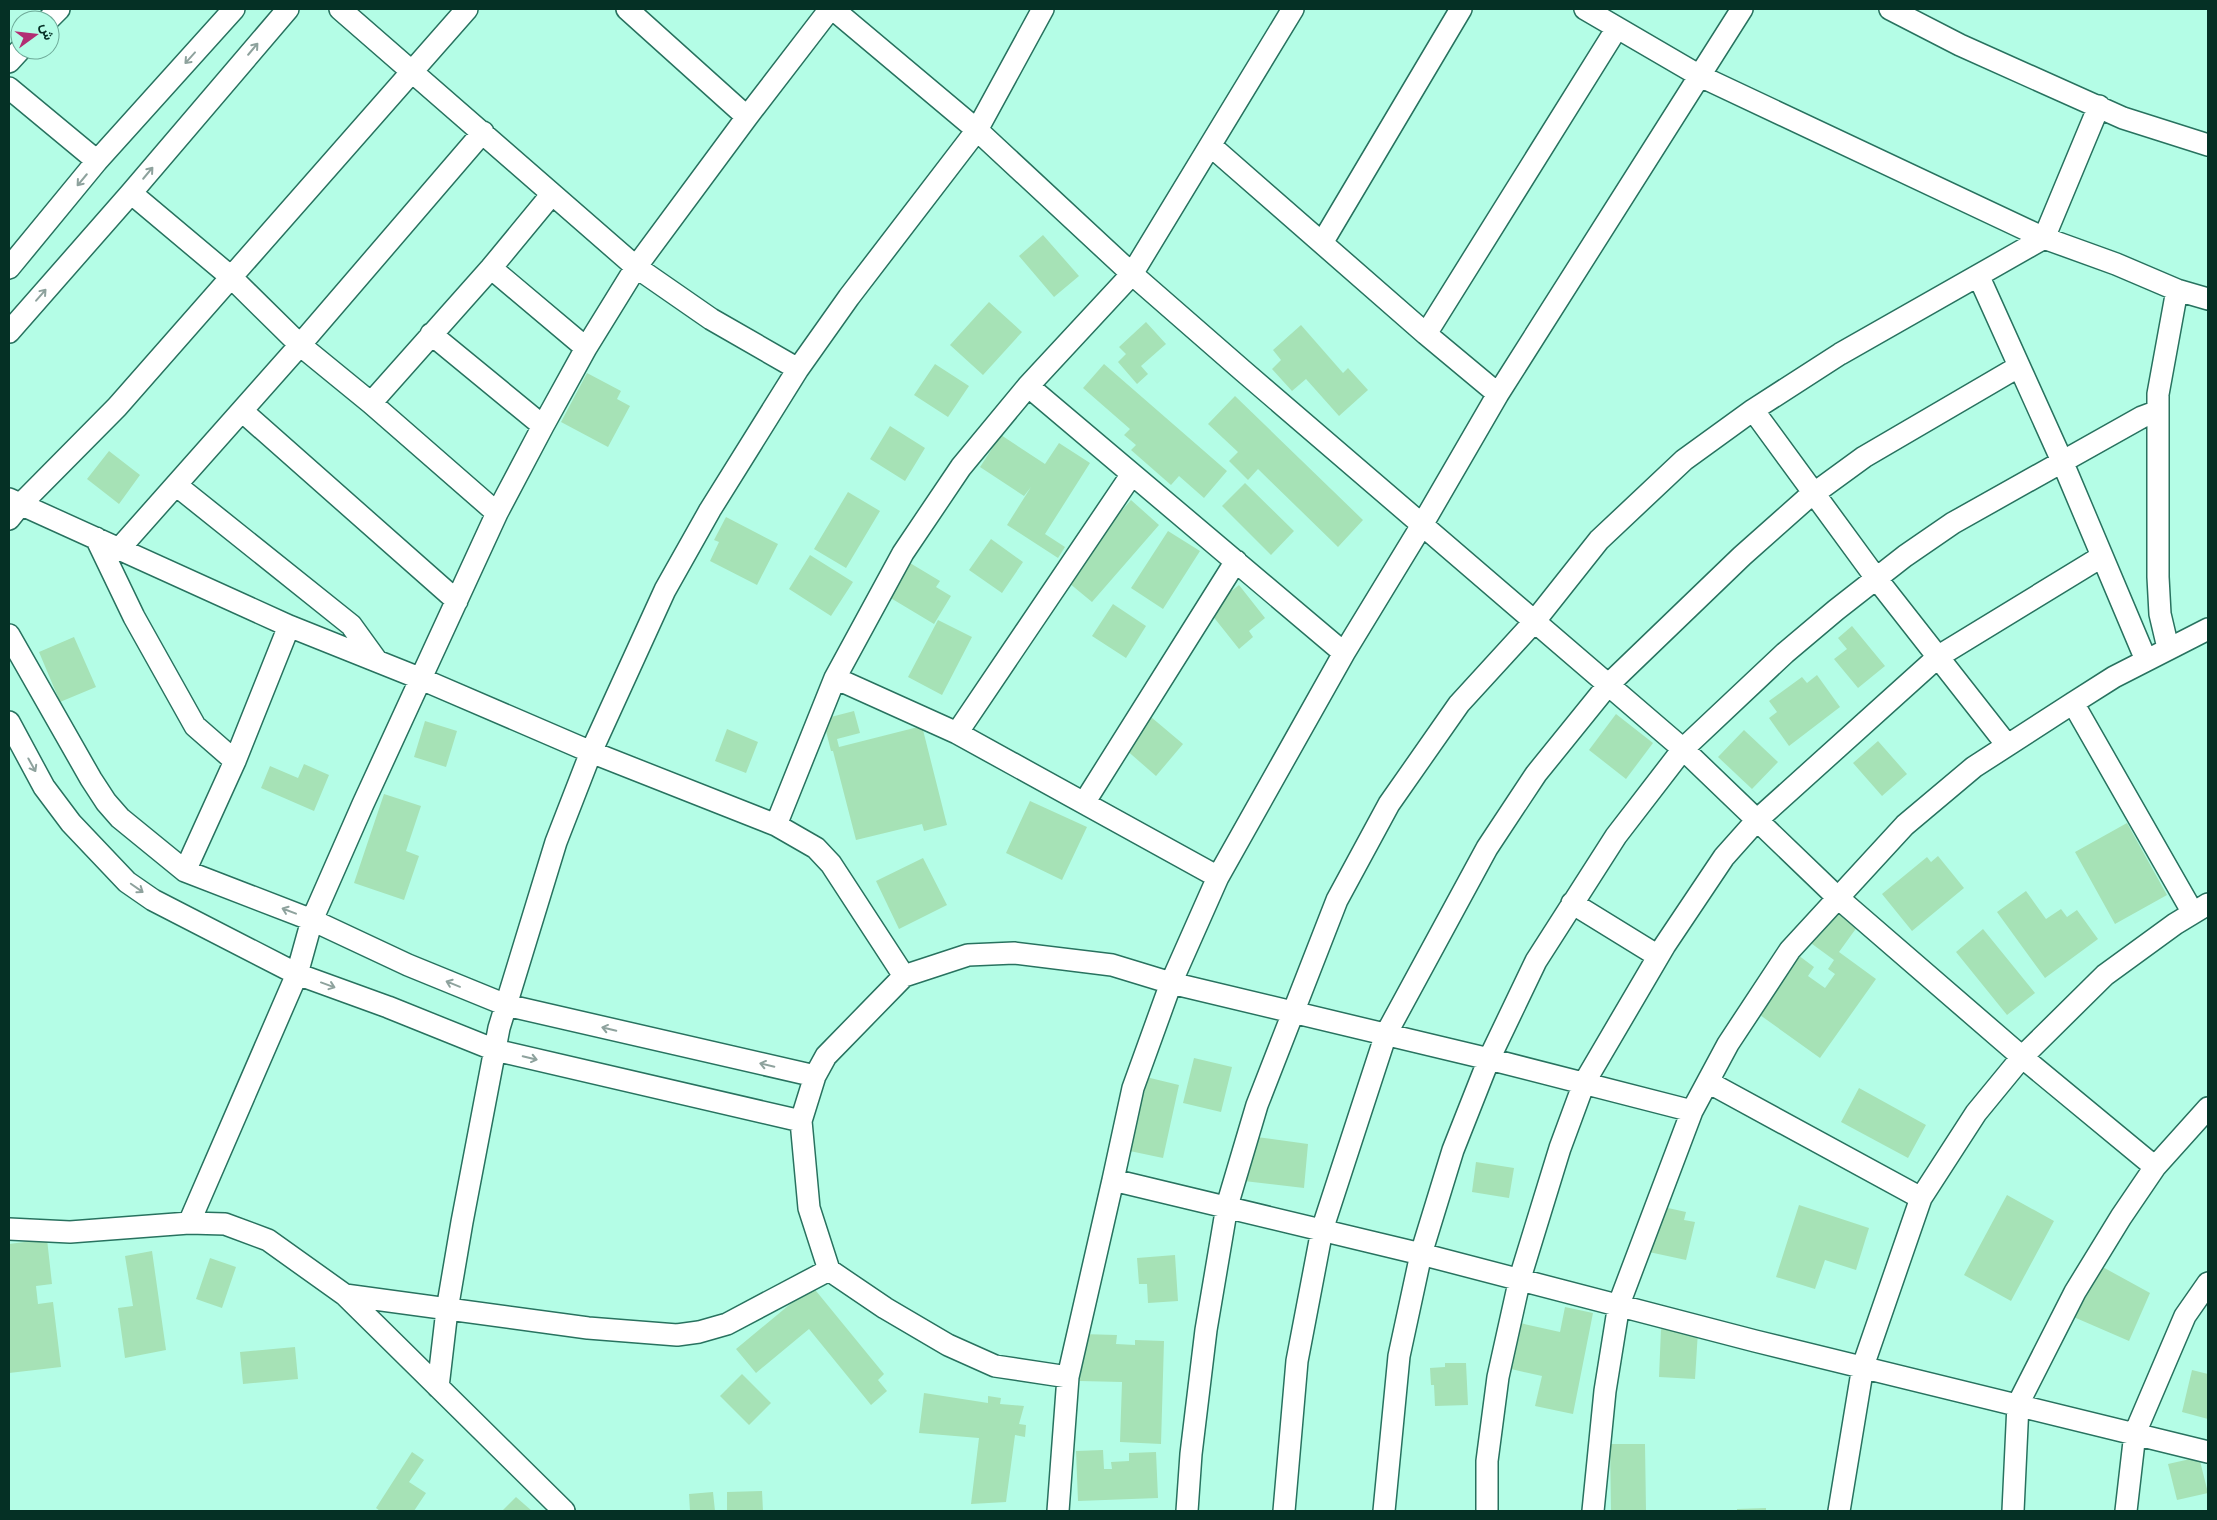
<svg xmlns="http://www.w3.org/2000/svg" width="2217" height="1520" font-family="Poppins,Vazirmatn,sans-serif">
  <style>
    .building { fill: #a6e2b6 }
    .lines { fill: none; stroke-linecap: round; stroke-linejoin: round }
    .minor-casing { stroke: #28725f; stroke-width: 24 }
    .minor { stroke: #fff; stroke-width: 21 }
    .oneway { stroke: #8ea29d }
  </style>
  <rect width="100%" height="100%" fill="#b4fde6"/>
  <path class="building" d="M1043,235L1079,276L1054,297L1019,256Z
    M989,302L1022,332L983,375L950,345Z
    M1146,322L1166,344L1141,366L1148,374L1137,384L1118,362L1126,354L1119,347Z
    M1301,325L1343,373L1348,368L1368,390L1339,416L1306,379L1292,391L1272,369L1281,360L1273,350Z
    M935,364L969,386L948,417L914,395Z
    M1104,364L1227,471L1204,498L1179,476L1171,485L1131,450L1136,445L1124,435L1130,429L1083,388Z
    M587,373L621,391L617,399L630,406L608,447L561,422Z
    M1235,396L1363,520L1338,547L1258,469L1248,480L1229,461L1238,452L1208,424Z
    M890,426L925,448L905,481L870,459Z
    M1001,435L1045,464L1059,443L1090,463L1045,534L1065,547L1058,558L1007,525L1031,487L1024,496L980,467Z
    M109,451L140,475L119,504L87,479Z
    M1245,483L1294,531L1271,555L1222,506Z
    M848,492L880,511L846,568L814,549Z
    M1131,500L1159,525L1092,602L1063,578Z
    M726,517L778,544L757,585L710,561L719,542L714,540Z
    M1168,531L1200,551L1163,609L1131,588Z
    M991,539L1023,562L1002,593L969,570Z
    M810,555L853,582L831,616L789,589Z
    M910,563L940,581L936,587L951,596L934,624L889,597Z
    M1239,585L1265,618L1249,631L1253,637L1239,649L1208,610Z
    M1113,604L1146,626L1126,658L1092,636Z
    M938,620L972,637L942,695L908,677Z
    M1852,626L1885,666L1858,688L1834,659L1847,649L1838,638Z
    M74,637L96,687L60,702L39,652Z
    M1817,675L1840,707L1789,746L1769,718L1777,712L1769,701L1802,677L1807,683Z
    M854,711L860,733L837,739L839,747L922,726L947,825L924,831L922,824L856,840L833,751H831L823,719Z
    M1616,714L1653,743L1626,779L1589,750Z
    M1151,717L1183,744L1156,776L1124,748Z
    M425,721L457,731L446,767L414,757Z
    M727,729L758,742L746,773L715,761Z
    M1744,730L1778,762L1752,789L1718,757Z
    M1878,741L1907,774L1882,796L1853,763Z
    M304,764L329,775L314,811L261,788L270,766L298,778Z
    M384,794L421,806L406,851L419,856L404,900L354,883Z
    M1030,801L1087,827L1062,880L1006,853Z
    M2127,823L2167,895L2115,924L2075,852Z
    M1938,856L1964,888L1912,931L1882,894L1927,857L1931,862Z
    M923,858L947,905L899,929L876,881Z
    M2026,891L2046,919L2061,909L2067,917L2077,910L2098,939L2045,978L1997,912Z
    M1834,904L1860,923L1839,952L1876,979L1820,1058L1753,1010L1794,952L1814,967L1808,976L1825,988L1835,974L1828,969L1834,960L1808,941Z
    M1983,929L2035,993L2007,1015L1956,952Z
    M1194,1058L1232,1067L1221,1112L1183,1103Z
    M1142,1076L1179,1085L1163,1158L1125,1150Z
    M1859,1088L1926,1125L1908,1158L1841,1122Z
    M1249,1136L1308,1144L1304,1188L1244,1181Z
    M1476,1162L1514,1168L1509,1198L1472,1192Z
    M2007,1195L2054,1221L2011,1301L1964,1275Z
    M1799,1205L1869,1228L1856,1270L1825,1260L1815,1289L1776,1277Z
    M1659,1206L1686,1212L1684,1220L1695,1222L1686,1260L1649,1252Z
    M47,1239L52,1284L36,1286L38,1304L53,1302L61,1367L9,1373V1244Z
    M152,1251L166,1350L125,1358L118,1308L133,1306L125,1256Z
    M1175,1255L1178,1301L1148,1303L1147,1284H1139L1137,1258Z
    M210,1258L236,1267L222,1308L196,1299Z
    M2099,1265L2150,1293L2129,1341L2069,1315Z
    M812,1286L884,1374L878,1380L887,1391L871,1405L809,1329L756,1373L736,1349Z
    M1565,1307L1593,1313L1573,1414L1535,1406L1542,1376L1511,1369L1520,1323L1560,1332Z
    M1661,1329L1698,1331L1695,1379L1659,1377Z
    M1081,1334L1117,1335L1116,1344L1135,1345V1340L1164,1341L1161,1444L1120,1442L1122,1382L1080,1381Z
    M295,1347L298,1379L243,1384L240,1352Z
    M1445,1363H1466L1468,1405L1435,1406L1434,1385H1431L1430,1368L1445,1367Z
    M2192,1370L2208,1374V1419L2182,1412Z
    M742,1374L771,1403L749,1425L720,1396Z
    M924,1393L988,1403V1396L1001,1398L1000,1404L1024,1406L1019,1424L1026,1425L1025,1437L1015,1435L1006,1502L971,1504L979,1438L919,1433Z
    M1610,1444H1645L1646,1511H1611Z
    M1103,1450L1104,1469H1112L1111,1462L1129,1461V1453L1156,1452L1158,1498L1078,1501L1076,1451Z
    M412,1452L424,1460L409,1482L426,1493L414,1511H380L376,1508Z
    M2199,1457L2208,1493L2177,1500L2168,1464Z
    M762,1491L763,1511H727V1492Z
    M713,1492L715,1511H690L689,1494Z
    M516,1497L532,1511H502Z
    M1766,1508V1511H1737V1509Z"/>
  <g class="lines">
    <g class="minor-casing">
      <path id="minor" d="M340,9L636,267L711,319L798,369
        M627,9L747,117
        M833,9L977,130L1132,274L1242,370L1683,749L1837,897L2022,1057L2155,1167
        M1585,9L1700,76L2044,238L2116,264L2177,290L2208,299
        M1890,9L1960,45L2123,118L2208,145
        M48,20L59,9
        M9,62L20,50
        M9,88L97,161
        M1211,146L1426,334L1498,394
        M131,193L231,277L300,345L371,403L497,513
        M1322,243L1461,9
        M9,268L97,161L234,9
        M491,268L586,348
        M1979,277L2062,461L2146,660
        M9,332L131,193L288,9
        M431,334L543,426
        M1426,334L1617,28
        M1028,386L1344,653
        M371,403L491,268L552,194
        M1753,410L1876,578L2007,745
        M242,411L457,601
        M2158,411V577L2160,614L2168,648
        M176,485L351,625L377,661
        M9,499L289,626L419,678L591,752L776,825L835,678L903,553L961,467L1028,386L1132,274L1293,9
        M9,519L21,504L117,407L467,9
        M96,538L134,617L195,726L235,761
        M119,549L300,345L483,132
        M9,635L91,779L106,802L120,818L185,871L312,920L408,965L506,1005L815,1076
        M835,678L957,733L1218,877
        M2073,703L2193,913
        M9,722L44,787L71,823L127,882L153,900L297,974L388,1007L495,1050L801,1121
        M957,733L1132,474
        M1084,803L1236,561
        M776,825L816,848L831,864L904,976
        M185,871L235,761L289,626
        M1572,903L1658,956
        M1708,1082L1921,1198
        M1113,1180L1133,1088L1171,983L1218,877L1344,653L1422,525L1498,394L1742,9
        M189,1223L297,974L312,920L363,804L497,513L543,426L586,348L636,267L747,117L830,9
        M9,1229L70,1232L189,1223L225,1224L268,1240L345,1295L564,1511
        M829,1270L809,1208L801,1121L815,1076L826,1056L904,976L968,955L1014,953L1112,965L1171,983L1489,1059L1692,1111L1728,1044L1790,950L1905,825L1974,767L2073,703L2114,677L2208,629
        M345,1295L588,1328L677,1335L699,1332L727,1324L829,1270L885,1308L948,1345L995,1366L1068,1377L1058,1511
        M1068,1377L1113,1180L1421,1254L1755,1341L2208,1452
        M438,1387L447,1310L462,1222L499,1028L556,842L591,752L665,590L710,510L798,369L849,297L977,130L1043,9
        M1187,1511L1191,1454L1206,1330L1227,1206L1257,1105L1337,900L1389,804L1459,704L1534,622L1599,540L1684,460L1753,410L1840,354L2044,238L2099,106
        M1284,1511L1297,1361L1322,1230L1386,1034L1487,848L1536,774L1608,685L1742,556L1805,500L1864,457L2018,367
        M1384,1511L1399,1356L1421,1254L1453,1150L1489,1059L1536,961L1616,836L1683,749L1785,653L1836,610L1905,556L1953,523L2142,417L2158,411V394L2177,290
        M1487,1511V1461L1498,1377L1520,1278L1560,1148L1584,1083L1665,945L1724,857L1757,820L1939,656L2101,557
        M1593,1511L1605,1391L1619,1304L1692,1111
        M1839,1511L1863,1366L1921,1198L1976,1113L2022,1057L2105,975L2175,924L2208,904
        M2013,1511L2018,1404L2075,1292L2121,1217L2155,1167L2208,1108
        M2126,1511L2135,1433L2185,1316L2208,1283"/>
    </g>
    <use href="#minor" class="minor"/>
  </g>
  <defs><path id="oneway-shaft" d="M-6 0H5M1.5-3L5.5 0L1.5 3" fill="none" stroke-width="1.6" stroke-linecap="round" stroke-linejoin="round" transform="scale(1.25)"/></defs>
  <g class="oneway">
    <use href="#oneway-shaft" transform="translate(253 49) rotate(-50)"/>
    <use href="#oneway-shaft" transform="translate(190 58) rotate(132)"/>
    <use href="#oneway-shaft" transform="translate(148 173) rotate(-50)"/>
    <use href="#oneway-shaft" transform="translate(82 180) rotate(130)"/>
    <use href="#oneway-shaft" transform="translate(41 295) rotate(-49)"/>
    <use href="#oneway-shaft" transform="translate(32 765) rotate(61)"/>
    <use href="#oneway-shaft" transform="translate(137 888) rotate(35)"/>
    <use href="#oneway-shaft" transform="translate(289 911) rotate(-159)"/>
    <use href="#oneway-shaft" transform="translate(453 984) rotate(-158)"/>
    <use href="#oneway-shaft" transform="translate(328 985) rotate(20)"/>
    <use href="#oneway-shaft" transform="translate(609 1029) rotate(-167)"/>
    <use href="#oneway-shaft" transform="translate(530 1058) rotate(13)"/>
    <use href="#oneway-shaft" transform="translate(767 1065) rotate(-167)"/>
  </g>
  <rect width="2217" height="1520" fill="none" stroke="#053025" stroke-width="20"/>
  <g transform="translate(35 35) rotate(75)"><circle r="24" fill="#b4fde6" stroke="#6eab99"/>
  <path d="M0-4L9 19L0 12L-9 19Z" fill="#b22d73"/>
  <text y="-8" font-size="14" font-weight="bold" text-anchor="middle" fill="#053025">ش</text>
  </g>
</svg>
